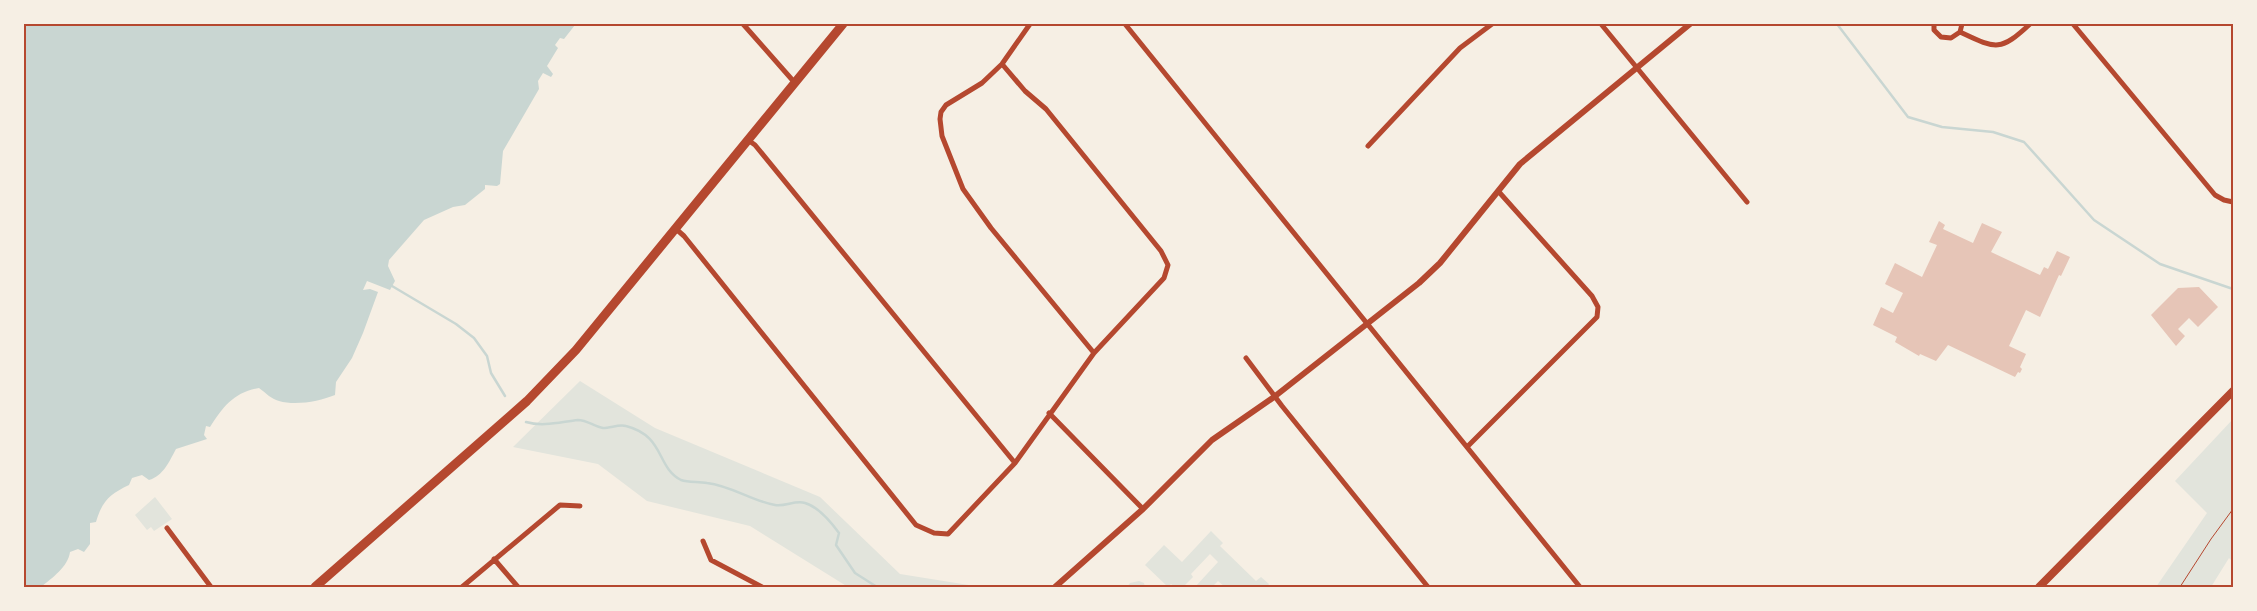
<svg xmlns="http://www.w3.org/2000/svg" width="2257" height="611" font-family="'Archivo Narrow',sans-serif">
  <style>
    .green { fill: #e2e4dc }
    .water { fill: #c9d6d2 }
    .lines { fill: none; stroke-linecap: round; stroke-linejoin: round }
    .stream { stroke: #c9d6d2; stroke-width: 2.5 }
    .building { fill: #e6c5b7 }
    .path { stroke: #b5482f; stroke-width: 1 }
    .minor { stroke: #b5482f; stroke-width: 5 }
    .tertiary { stroke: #b5482f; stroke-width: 6 }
    .secondary { stroke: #b5482f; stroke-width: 8 }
    .primary { stroke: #b5482f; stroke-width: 9 }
    .neatline { fill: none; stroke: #b5482f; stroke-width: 2 }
  </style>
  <rect width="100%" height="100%" fill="#f6efe4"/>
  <path class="green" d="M580,381L655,428L820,497L900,574L981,587H848L750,526L647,501L598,464L513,447Z
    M2233,419V562L2229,558L2211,587H2156L2207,513L2175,481Z
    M155,497L172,519L154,531L151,527L147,530L135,515Z
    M1211,531L1223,543L1220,546L1256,581L1261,577L1269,584L1267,587H1225L1218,581L1212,587H1195L1218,562L1210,554L1191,574L1193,577L1183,587H1175L1171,584L1168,587L1145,565L1164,545L1182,562Z
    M1139,581L1144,583L1145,587H1127L1130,583Z"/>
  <path class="water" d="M24,24H580L575,25L564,39L560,38L555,45L558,48L547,66L553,74L551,77L543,73L538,81L539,89L503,151L500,184L497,186L485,185V189L465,205L453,207L424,220L389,260L388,266L395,281L390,290L367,281L363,290L370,289L378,292L363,333L352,358L336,382L335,395C320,401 296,406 279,401C271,399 266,393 259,388C234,392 223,407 210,427L206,426L204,435L207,439L176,449C169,462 163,476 149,480L142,475L132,478L129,485C110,494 102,501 96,522L90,523V544L84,552L78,549L70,552C68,567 52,578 41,587H24Z"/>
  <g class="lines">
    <path class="stream" d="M1837,24L1908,117L1942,127L1993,132L2024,142L2094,220L2160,264L2233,289
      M392,286L456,324L474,338L487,356L491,373L505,396
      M526,422C543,427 560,422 578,420C587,420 595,427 603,428C611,428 619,424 626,426C665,436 656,467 681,480C689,483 699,481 707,483C732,486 752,501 775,505C785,507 795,500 805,503C819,507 831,522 839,533L836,545L855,573L877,587"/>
  </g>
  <path class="building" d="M1939,221L1945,225L1943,229L1973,243L1982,223L2002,232L1991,252L2040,275L2044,267L2048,269L2057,251L2070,257L2061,276L2059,275L2040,317L2026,310L2009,346L2026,354L2020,367L2022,369L2020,373L2018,372L2015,377L1948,345L1936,361L1920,354L1919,356L1895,342L1897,337L1873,325L1881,307L1893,313L1903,293L1885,284L1895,263L1922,277L1937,245L1929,242Z
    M2199,287L2218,307L2198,327L2189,318L2178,329L2185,336L2176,346L2151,315L2178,288Z"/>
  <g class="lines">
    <path class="path" d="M2180,587L2211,539L2233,509"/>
    <path class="minor" d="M743,24L795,83
      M1030,24L1002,64L982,83L946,105L941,112L940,119L942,136L963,189L991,228L1094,353
      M1125,24L1580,587
      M1601,24L1747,202
      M1934,24V30L1941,37L1951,38L1960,32L1962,24
      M2073,24L2215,195L2224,200L2233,202
      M1960,32C1996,49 2000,52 2030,24
      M748,140L755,145L1015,463
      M1368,146L1460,48L1492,24
      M676,229L684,236L916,525L934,533L948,534L1015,463L1094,353L1164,278L1168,265L1161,251L1046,109L1025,91L1002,64
      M1246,358L1282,406L1428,587
      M1049,413L1143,509
      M1467,447L1597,317L1598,307L1592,296L1499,192
      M167,528L211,587
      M703,541L711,560L762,587
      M494,559L518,587
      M462,587L560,505L580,506"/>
    <path class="tertiary" d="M1055,587L1143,509L1212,440L1274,397L1419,283L1440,263L1520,164L1690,24"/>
    <path class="secondary" d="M2039,587L2233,391"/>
    <path class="primary" d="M315,587L527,401L576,350L843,24"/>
  </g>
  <rect width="2257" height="611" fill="none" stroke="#f6efe4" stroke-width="50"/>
  <rect x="25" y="25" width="2207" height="561" class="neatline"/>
</svg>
